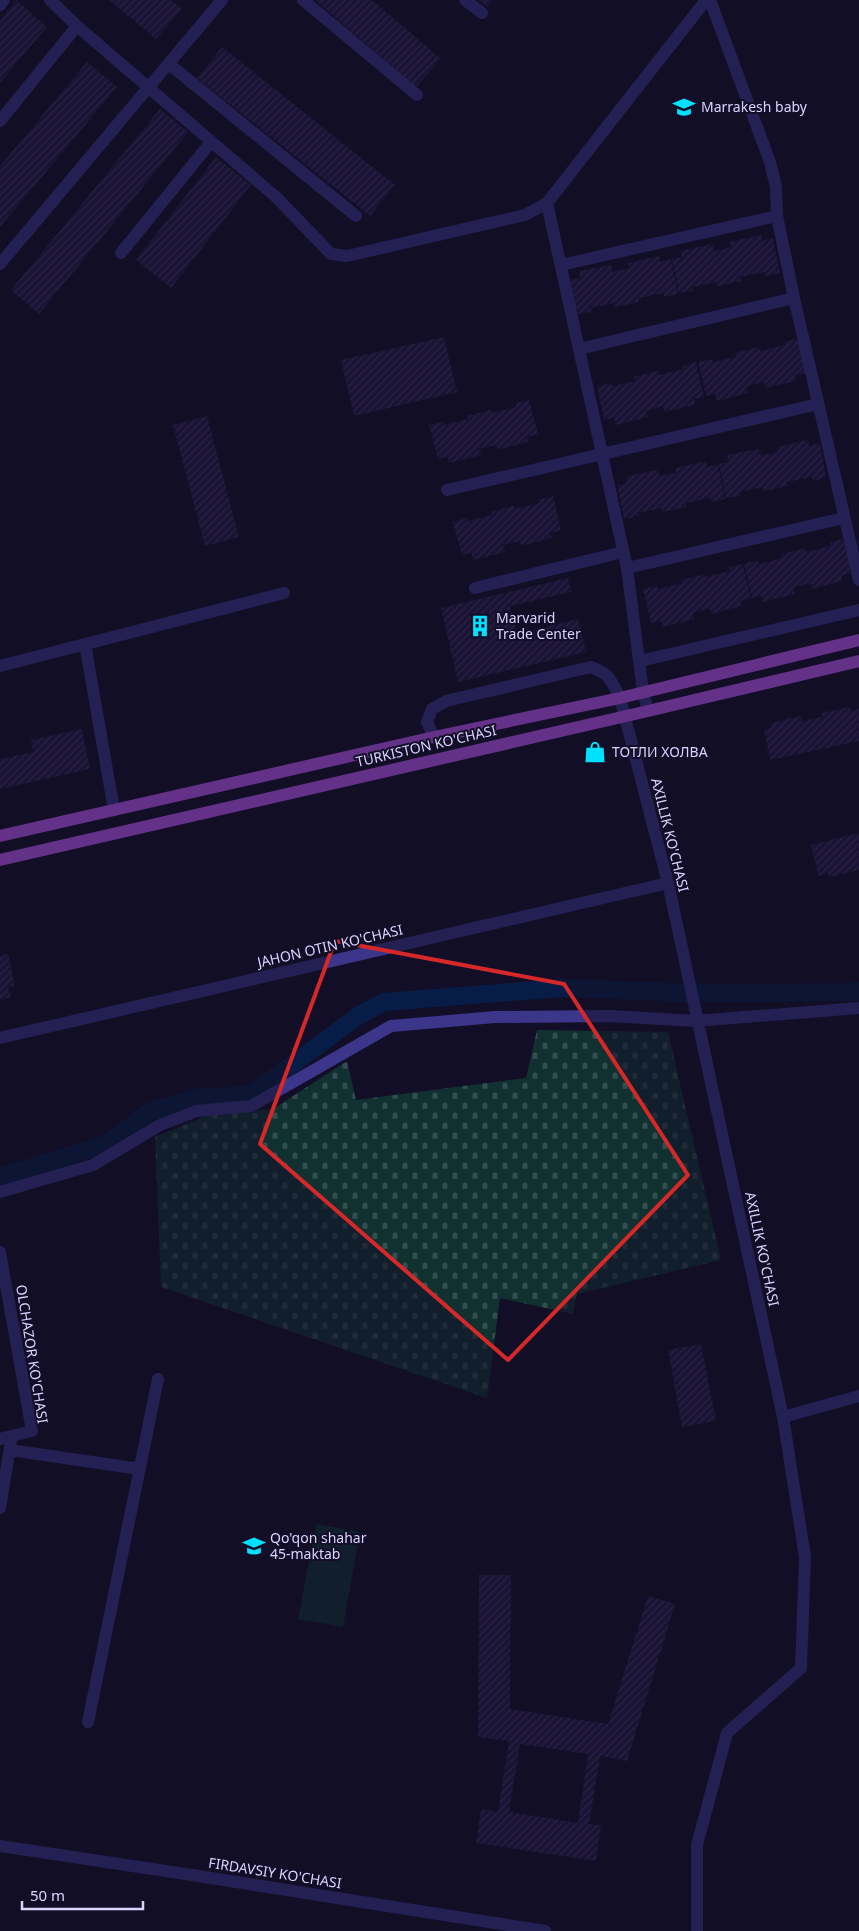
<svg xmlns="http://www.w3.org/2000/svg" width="859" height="1931" font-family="'Noto Sans',sans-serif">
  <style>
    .cemetery { fill: url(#cemetery-stones) }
    .pitch { fill: #113131 }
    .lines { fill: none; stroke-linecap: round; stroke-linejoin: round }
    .canal { stroke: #071d47; stroke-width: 18 }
    .building { fill: url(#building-hatch); fill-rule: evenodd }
    .minor { stroke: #3b3689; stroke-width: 12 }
    .major { stroke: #c65bff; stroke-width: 12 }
    .marked { fill: none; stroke: #d62828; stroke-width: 4; stroke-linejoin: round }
    .labels { text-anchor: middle; stroke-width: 4; stroke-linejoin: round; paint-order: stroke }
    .poi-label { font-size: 14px; fill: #dad4ff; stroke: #130e27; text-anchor: start }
    .street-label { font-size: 14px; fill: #dad4ff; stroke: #130e27 }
  </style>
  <defs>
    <pattern id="cemetery-stones" width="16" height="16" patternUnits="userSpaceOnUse" patternTransform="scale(1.25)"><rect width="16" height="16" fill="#113131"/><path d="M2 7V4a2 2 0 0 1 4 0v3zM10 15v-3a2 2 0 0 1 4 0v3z" fill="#334e50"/></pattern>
    <pattern id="building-hatch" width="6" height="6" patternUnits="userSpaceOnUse" patternTransform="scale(1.25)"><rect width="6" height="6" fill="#241949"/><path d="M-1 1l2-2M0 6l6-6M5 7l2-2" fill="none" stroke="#433a64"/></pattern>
  </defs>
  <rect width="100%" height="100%" fill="#130e27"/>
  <path class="cemetery" d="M537,1030L668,1032L721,1260L577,1294L573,1314L500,1298L487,1398L161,1287L155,1137L206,1116L273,1109L347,1061L356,1100L526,1078Z"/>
  <path class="pitch" d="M316,1524L360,1532L343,1627L298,1619Z"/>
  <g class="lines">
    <path class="canal" d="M0,1177L107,1144L149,1112L200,1097L234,1096L255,1092L358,1016L384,1002L562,988L690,993L859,992"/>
  </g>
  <path class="building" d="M16,0L47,27L0,83V20Z
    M109,0H171L182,9L156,39Z
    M315,0H372L441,59L416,87Z
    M479,0H492L487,7Z
    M222,47L395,185L370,216L197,78Z
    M87,62L117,87L0,227V166Z
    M160,109L188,132L39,314L11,290Z
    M216,157L251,185L171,288L136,260Z
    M761,235L762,241L773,238L780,273L766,276L765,272L740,277L741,281L717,286L716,282L693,287V291L679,293L672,259L682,257L680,251L712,244L714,251L731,247L730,242Z
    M659,256L660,262L671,259L678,294L664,297V293L639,298V302L615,307V303L591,308L592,312L577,314L570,280L580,278L579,271L611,265L612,272L629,268L628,263Z
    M444,337L457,392L354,416L341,360Z
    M798,338L806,373L795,375L796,381L765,388L764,382L747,386L748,393L717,401L715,394L706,396L698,362L712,359L713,362L736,357L735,353L759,347L760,351L785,345L784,342Z
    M696,362L704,397L694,399L695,405L664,412L663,406L646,411L648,417L616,425L614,418L604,420L597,386L611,383L612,386L635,381L634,377L658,371L659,375L684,369L683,366Z
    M529,400L538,434L527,437L528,442L498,450L496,445L479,449L481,455L449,463L447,457L438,459L429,425L444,422L445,425L468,419L467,416L491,410L492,413L516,407V403Z
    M207,416L239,537L205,546L173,425Z
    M808,440L809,446L820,443L826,478L813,481L812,477L787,482L788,486L764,491L763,487L740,492V496L726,498L719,464L729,462L727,455L759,449L761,456L778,452L777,447Z
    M706,461L707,467L718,464L725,499L711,502V498L686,503V507L662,512V508L638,513L639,516L624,519L617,485L627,483L626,476L658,470L659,476L676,473L675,468Z
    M553,496L561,530L550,533L552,538L521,546L520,541L503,545L505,552L473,560L471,553L462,555L453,522L467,518L468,521L492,515L491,512L514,506L515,509L540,503L539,500Z
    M843,539L852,573L841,576L842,581L812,589L810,583L793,588L795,594L763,602L762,596L752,598L744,564L758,560L759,564L782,558L781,554L805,548L806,552L830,546V542Z
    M743,564L751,598L740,601L742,606L711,614L710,608L693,613L694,619L663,627L661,621L651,623L643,589L657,586L658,589L682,583L681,580L705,574V577L730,571L729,567Z
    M568,578L571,592L510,606L517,634L578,619L586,652L458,682L441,608Z
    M850,707L851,711L859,709V741L770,760L764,729L772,727L771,723L801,716L802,721L822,717L821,713Z
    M82,729L90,769L0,789V759L33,752L31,740Z
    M859,833V870L830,877L828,873L818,876L811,845Z
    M8,954L15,986L8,987L11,997L0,1000V956Z
    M701,1344L716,1421L682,1427L668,1350Z
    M479,1575H511L510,1709L608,1724L648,1596L675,1604L627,1761L600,1756L589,1824L601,1825L596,1861L476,1843L481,1809L498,1812L509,1741L478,1737ZM520,1744L588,1754L578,1823L509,1812Z"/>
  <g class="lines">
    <path class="minor" d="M50,0L77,26L276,197L331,254L347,256L525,215L547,203L706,0
      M303,0L417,95
      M465,0L482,13
      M710,0L770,162L776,187L777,216L794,298L859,580
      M0,5L4,0
      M169,64L356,216
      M0,121L77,26
      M547,203L627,568L643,692L648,711
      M121,253L211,142
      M0,264L222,0
      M561,265L777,216
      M579,349L794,298
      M447,490L818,404
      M627,568L844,518
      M475,588L623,552
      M85,644L114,810
      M640,661L859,610
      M0,666L284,593
      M434,737L427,722L432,709L446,701L591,667C610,674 611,680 620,698L668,883L783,1417L805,1557L801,1668L727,1733L697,1845V1931
      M0,1038L668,883
      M0,1192L93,1165L160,1125L197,1111L251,1106L391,1026L495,1017L610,1016L696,1021L859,1008
      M0,1252L32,1431L0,1439
      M783,1417L859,1396
      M10,1450L140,1469
      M0,1508L11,1441
      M88,1722L158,1379
      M0,1846L192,1875L545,1931"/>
    <path class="major" d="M0,836L434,737L620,698L859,640
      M0,860L648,711L859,661"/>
  </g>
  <path d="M0 0H859V1931H0ZM335,941L564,984L688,1175L508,1360L260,1144Z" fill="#130e27" fill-opacity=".55" fill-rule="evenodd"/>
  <path class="marked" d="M335,941L564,984L688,1175L508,1360L260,1144Z"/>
  <defs>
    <g id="school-bare" transform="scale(1.725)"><path d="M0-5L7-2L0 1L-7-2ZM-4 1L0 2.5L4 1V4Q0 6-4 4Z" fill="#00e0ff" stroke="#130e27" stroke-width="2.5" paint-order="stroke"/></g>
    <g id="building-bare" transform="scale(1.725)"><path d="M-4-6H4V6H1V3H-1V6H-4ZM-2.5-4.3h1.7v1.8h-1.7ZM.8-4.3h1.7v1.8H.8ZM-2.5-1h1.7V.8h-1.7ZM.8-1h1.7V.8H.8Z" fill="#00e0ff" stroke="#130e27" stroke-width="2.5" paint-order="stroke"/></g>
    <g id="shop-bare" transform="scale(1.725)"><path d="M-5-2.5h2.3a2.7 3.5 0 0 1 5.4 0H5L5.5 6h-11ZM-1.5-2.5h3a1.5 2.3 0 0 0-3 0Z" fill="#00e0ff" stroke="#130e27" stroke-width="2.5" paint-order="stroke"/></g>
  </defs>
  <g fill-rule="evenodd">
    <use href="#school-bare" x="684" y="107"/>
    <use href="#building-bare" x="480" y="626"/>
    <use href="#shop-bare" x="595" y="752"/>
    <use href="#school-bare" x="254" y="1546"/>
  </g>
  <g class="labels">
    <g class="poi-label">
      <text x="701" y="112">Marrakesh baby</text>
      <text x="496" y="623">Marvarid<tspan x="496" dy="16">Trade Center</tspan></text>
      <text x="612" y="757">ТОТЛИ ХОЛВА</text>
      <text x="270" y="1543">Qo'qon shahar<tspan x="270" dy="16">45-maktab</tspan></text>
    </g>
    <g class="street-label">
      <text transform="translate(426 746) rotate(-13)" y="5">TURKISTON KO'CHASI</text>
      <text transform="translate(670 835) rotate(76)" y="5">AXILLIK KO'CHASI</text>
      <text transform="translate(330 946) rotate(-13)" y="5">JAHON OTIN KO'CHASI</text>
      <text transform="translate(762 1249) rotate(78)" y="5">AXILLIK KO'CHASI</text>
      <text transform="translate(32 1354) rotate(81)" y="5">OLCHAZOR KO'CHASI</text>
      <text transform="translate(275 1873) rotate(9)" y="5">FIRDAVSIY KO'CHASI</text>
    </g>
  </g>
  <path d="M22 1901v8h121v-8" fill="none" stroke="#dad4ff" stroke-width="2.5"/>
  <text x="30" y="1901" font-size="15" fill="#dad4ff" stroke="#130e27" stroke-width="4" paint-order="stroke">50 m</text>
</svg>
